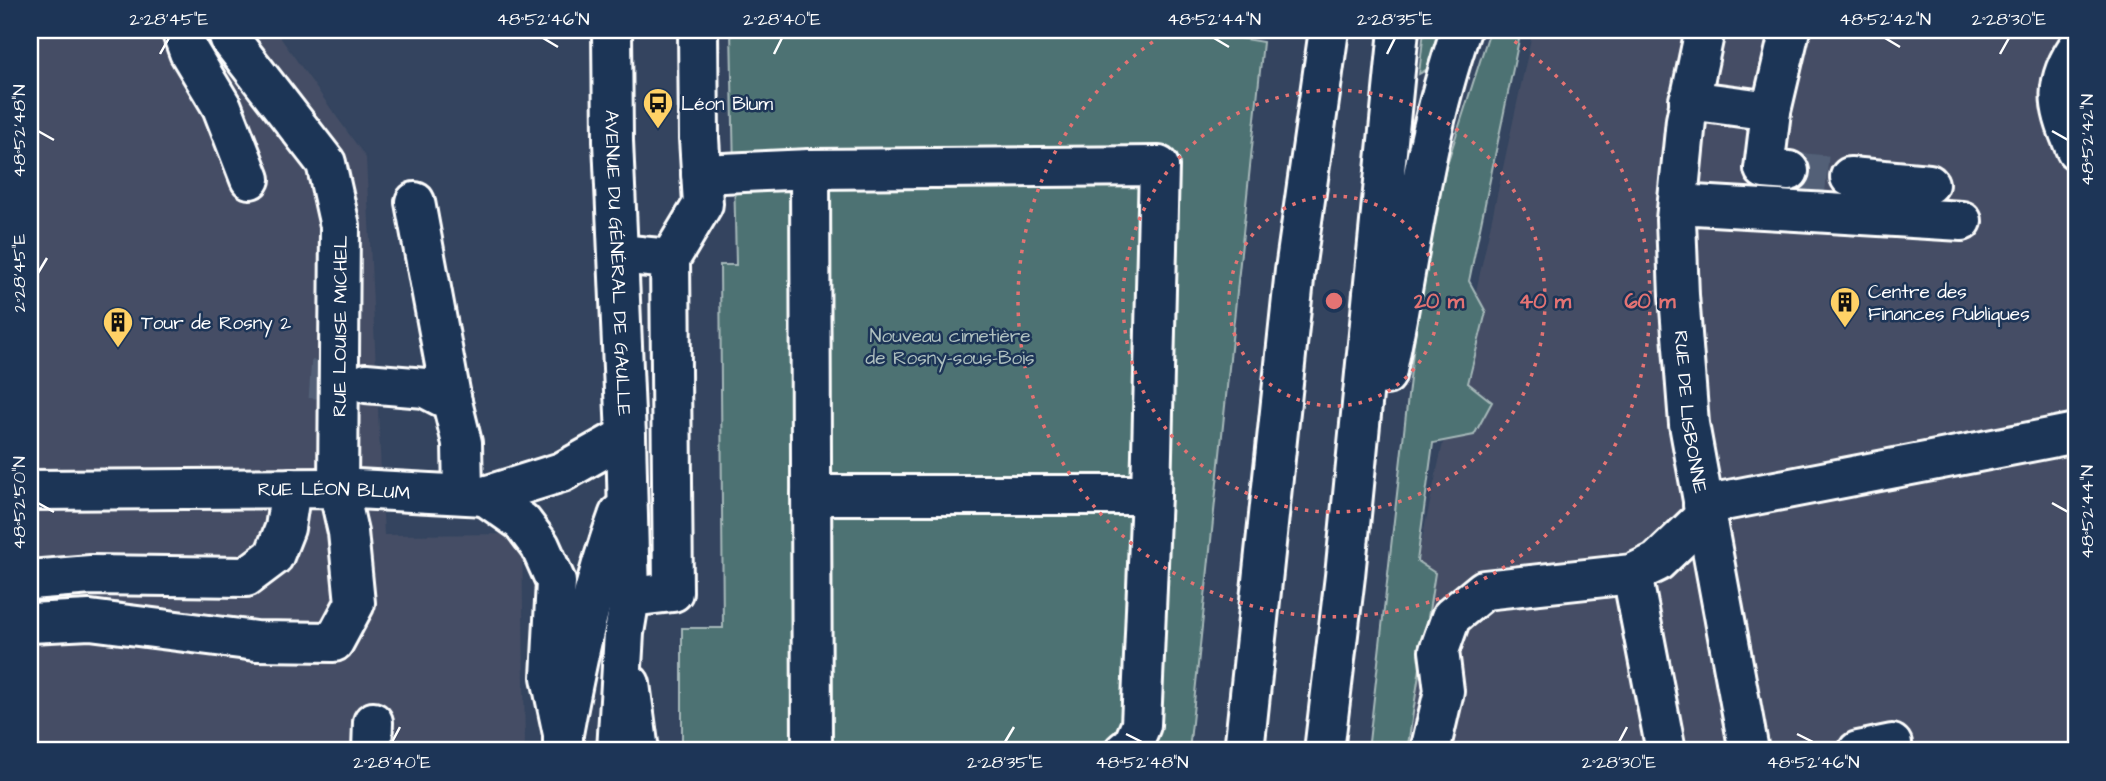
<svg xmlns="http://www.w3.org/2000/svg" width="2106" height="781" font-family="'Architects Daughter',sans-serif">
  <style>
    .built { fill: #444e65 }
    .green { fill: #4e7273; stroke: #a6b8b9; stroke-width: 2 }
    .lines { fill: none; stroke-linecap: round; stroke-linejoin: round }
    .minor-tunnel { stroke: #526077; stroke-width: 38; stroke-dasharray: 38 19; stroke-linecap: butt }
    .minor-casing { stroke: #fff; stroke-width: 44 }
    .major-casing { stroke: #fff; stroke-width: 44 }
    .highway-casing { stroke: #fff; stroke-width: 44 }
    .minor { stroke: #1d3557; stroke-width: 38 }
    .major { stroke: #1d3557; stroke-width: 38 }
    .highway { stroke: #1d3557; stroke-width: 38 }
    .ticks { fill: none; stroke: #fff; stroke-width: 2.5 }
    .ring { fill: none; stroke: #e47373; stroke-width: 3.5; stroke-dasharray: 3.5 7 }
    .labels { text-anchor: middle; stroke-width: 5; stroke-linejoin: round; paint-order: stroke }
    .poi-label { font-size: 19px; fill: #fff; stroke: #1d3557; text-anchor: start }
    .street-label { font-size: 19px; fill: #fff; stroke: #1d3557 }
    .park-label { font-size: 19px; fill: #afc0c0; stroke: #1d3557 }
    .centre { fill: #e47373; stroke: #1d3557; stroke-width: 3.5 }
    .ring-label { font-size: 21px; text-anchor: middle; font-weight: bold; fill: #e47373; stroke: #1d3557; stroke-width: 5; stroke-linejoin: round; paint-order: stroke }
    .neatline { fill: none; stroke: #fff; stroke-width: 2.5 }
    .ticks-label { font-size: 18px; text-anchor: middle; fill: #fff }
  </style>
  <rect width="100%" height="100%" fill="#34445f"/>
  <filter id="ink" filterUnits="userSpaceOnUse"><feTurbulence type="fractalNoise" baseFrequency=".0143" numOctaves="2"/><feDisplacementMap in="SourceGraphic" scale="14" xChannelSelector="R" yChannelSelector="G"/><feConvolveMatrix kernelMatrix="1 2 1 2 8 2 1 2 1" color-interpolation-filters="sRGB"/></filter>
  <g filter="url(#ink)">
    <path class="built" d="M30,30H275L366,158L384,535L522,534L525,751H30Z
      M1533,30H2076V751H1393L1417,562Z"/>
    <path class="green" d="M731,30H1191L1263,42L1189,751H682V628H723L720,265H736Z
      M1424,30H1444L1430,68L1419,74Z
      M1490,30H1521L1469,281L1486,312L1468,383L1492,402L1474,435L1433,443L1417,561L1435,573L1407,751H1368L1420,290L1446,167Z"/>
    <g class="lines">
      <path class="minor-tunnel" d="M1789,171L1850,177
        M310,379L366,383"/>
      <g class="minor-casing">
        <g id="minor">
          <path d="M181,30L189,52L222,107L250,179"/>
          <path id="s1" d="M1705,30L1686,120L1676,220L1679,295L1689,424L1749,751"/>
          <path d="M2076,50C2051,88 2060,112 2076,150"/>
          <path d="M1689,100L1771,111"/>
          <path d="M810,169L1159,166L1151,495L1141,725L1133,744L1124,751"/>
          <path d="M1789,171L1764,169L1771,111L1790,30"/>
          <path d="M701,174L810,169L812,751"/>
          <path d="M1850,177L1929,184"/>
          <path d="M415,202L452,402"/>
          <path d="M1678,204L1962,221"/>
          <path d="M619,254L670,259L673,592L630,597"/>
          <path d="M670,259L703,204L699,138L698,30"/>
          <path d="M366,383L425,388L452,402L462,443L463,493"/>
          <path id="s2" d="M30,490L338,488L485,496L562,472L626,436"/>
          <path d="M811,495H1151"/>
          <path d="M485,496L522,522L540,546L556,582L551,677L563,734"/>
          <path d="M1703,505L2076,433"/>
          <path d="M1632,574L1666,751"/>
          <path d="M30,580L91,575L246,577L274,556L285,528L291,488"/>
          <path id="s3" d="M30,623L90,620L256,641L334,642L355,603L348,532L338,488L340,226L326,163L230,39L227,30"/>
          <path d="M630,684L639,751"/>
          <path d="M372,751L373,722"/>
          <path d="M1430,751L1444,691L1439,651L1451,617L1484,590L1632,574L1657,562L1705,516"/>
          <path d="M1858,751L1892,744"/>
        </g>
      </g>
      <g class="major-casing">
        <g id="major">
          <path id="s4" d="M612,30L613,141L626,436L630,597L624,633L617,751"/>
          <path d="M563,751V734C577,659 592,586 619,514"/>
        </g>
      </g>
      <g class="highway-casing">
        <path id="highway" d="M1386,375C1410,260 1422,142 1461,30
          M1244,751L1295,270L1329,30
          M1324,751L1345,576L1399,30"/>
      </g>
      <use href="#minor" class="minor"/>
      <use href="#major" class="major"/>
      <use href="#highway" class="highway"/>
    </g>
  </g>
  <path class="ticks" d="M543,38L558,47M1214,38L1229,47M1885,38L1900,47M160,54L169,38M774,54L782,38M1387,54L1395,38M2000,54L2009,38M38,131L54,140M2052,131L2068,140M38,273L47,258M38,503L54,512M2052,503L2068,512M1126,734L1142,742M1797,734L1813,742M392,742L400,727M1005,742L1014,727M1619,742L1627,727"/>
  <g class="ring">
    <circle cx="1334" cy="301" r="105"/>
    <circle cx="1334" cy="301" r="211"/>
    <path d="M1497 30A316 316 0 1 1 1171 30"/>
  </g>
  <defs>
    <g id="bus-pin" transform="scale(1.575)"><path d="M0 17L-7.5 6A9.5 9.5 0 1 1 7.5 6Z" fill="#ffd166" stroke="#1d3557"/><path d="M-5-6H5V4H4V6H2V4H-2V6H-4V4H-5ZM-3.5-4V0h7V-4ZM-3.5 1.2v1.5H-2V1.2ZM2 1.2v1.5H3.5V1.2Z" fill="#111"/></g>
    <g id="building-pin" transform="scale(1.575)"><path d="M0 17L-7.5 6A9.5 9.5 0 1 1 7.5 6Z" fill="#ffd166" stroke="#1d3557"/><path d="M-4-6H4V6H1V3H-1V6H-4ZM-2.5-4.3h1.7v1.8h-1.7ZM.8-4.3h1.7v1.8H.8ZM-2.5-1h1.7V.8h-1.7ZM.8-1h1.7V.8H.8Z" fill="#111"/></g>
  </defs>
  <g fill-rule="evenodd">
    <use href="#bus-pin" x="658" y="103"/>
    <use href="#building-pin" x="1845" y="302"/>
    <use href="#building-pin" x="118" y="322"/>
  </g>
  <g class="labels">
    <g class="poi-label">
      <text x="681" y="110">Léon Blum</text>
      <text x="1868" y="298">Centre des<tspan x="1868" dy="22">Finances Publiques</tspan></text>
      <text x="141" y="329">Tour de Rosny 2</text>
    </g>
    <g class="street-label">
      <text dy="7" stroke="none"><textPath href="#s4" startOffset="233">AVENUE DU GÉNÉRAL DE GAULLE</textPath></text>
      <text dy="7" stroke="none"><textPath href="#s3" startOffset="628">RUE LOUISE MICHEL</textPath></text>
      <text dy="7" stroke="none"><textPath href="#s1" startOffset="385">RUE DE LISBONNE</textPath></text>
      <text dy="7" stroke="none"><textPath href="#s2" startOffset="304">RUE LÉON BLUM</textPath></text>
    </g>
    <g class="park-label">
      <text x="950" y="342">Nouveau cimetière<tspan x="950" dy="22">de Rosny-sous-Bois</tspan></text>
    </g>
  </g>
  <circle cx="1334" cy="301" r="10" class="centre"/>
  <g class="ring-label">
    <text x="1439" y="308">20 m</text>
    <text x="1545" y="308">40 m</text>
    <text x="1650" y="308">60 m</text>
  </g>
  <rect width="2106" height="781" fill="none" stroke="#1d3557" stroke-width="77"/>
  <rect x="38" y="38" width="2030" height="704" class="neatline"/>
  <g class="ticks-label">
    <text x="169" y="25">2°28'45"E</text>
    <text x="543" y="25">48°52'46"N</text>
    <text x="782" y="25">2°28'40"E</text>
    <text x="1214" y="25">48°52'44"N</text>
    <text x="1395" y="25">2°28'35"E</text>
    <text x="1885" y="25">48°52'42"N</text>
    <text x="2009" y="25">2°28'30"E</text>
    <text transform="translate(19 131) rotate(-90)" y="6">48°52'48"N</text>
    <text transform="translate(2087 140) rotate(-90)" y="6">48°52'42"N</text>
    <text transform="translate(19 273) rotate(-90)" y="6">2°28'45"E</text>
    <text transform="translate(19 503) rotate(-90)" y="6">48°52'50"N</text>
    <text transform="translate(2087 512) rotate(-90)" y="6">48°52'44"N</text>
    <text x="392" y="768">2°28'40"E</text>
    <text x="1005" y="768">2°28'35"E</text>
    <text x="1142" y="768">48°52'48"N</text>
    <text x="1619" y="768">2°28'30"E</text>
    <text x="1813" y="768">48°52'46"N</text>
  </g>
</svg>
